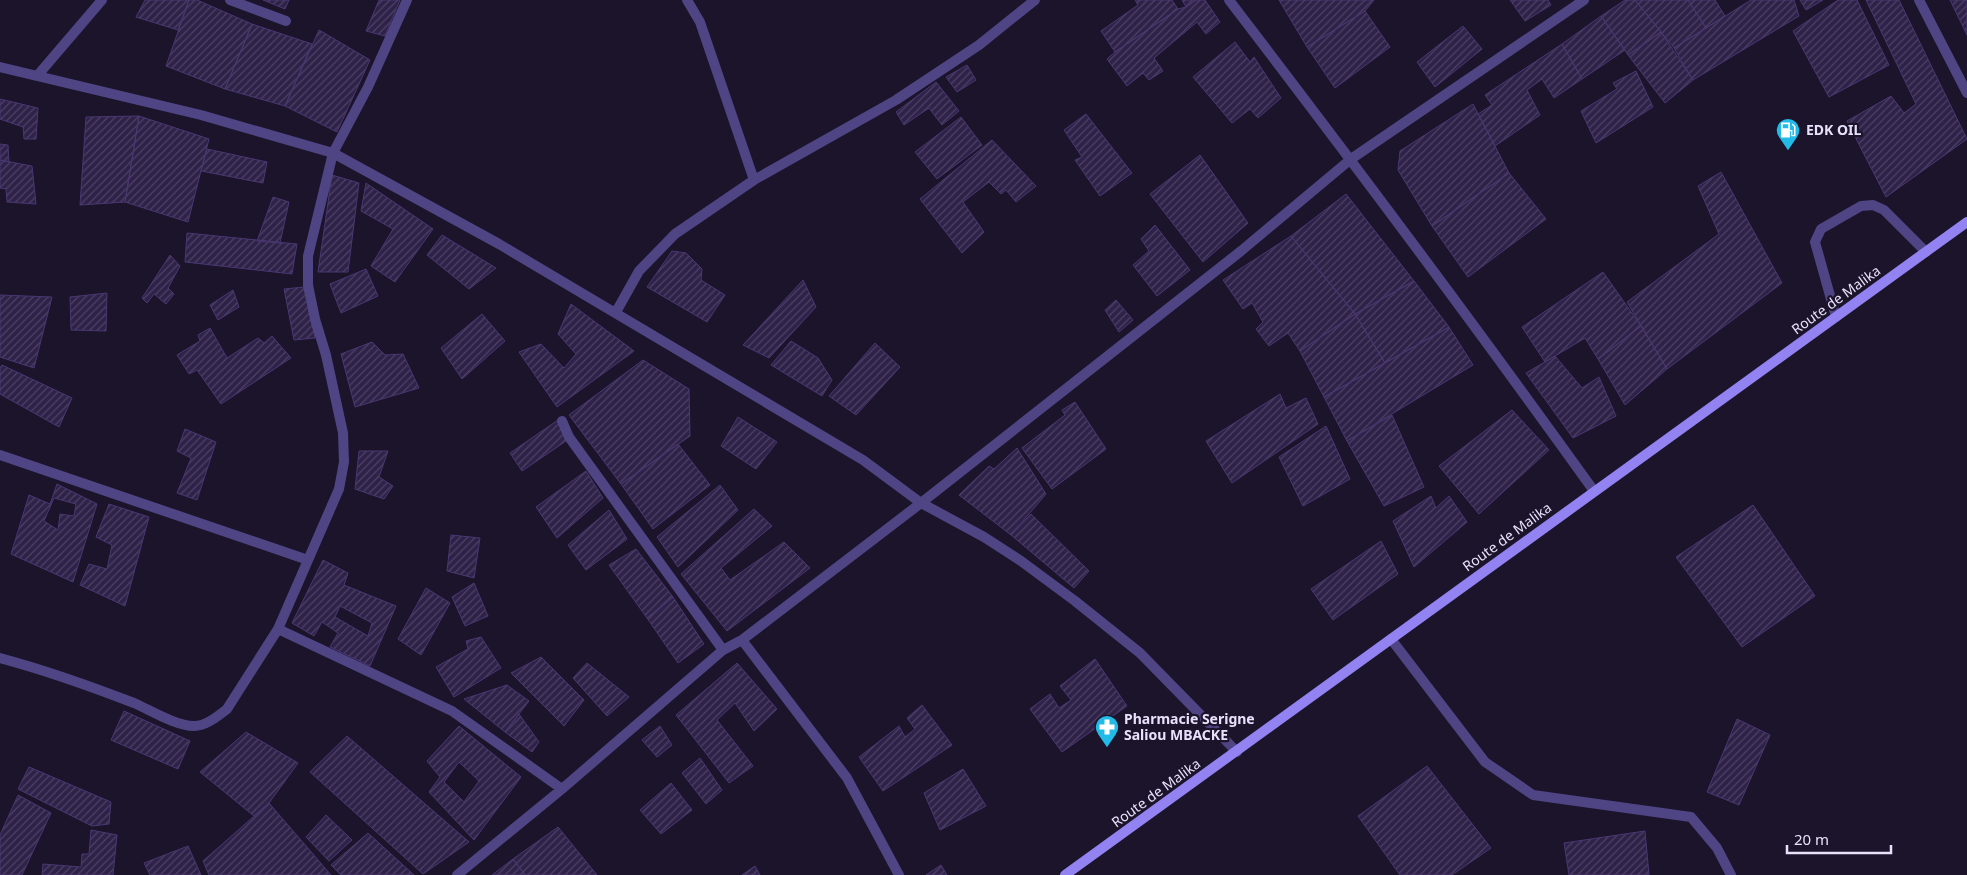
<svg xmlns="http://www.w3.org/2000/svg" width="1967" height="875" font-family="'Noto Sans',sans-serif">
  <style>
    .building { fill: url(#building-hatch); stroke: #4a3773; fill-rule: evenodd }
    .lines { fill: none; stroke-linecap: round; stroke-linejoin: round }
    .service { stroke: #4f4584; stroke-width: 10 }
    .minor { stroke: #4f4584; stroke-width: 10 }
    .secondary { stroke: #9382f2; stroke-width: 10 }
    .labels { text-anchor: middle; stroke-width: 4.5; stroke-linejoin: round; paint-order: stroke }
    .poi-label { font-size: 14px; font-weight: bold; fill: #e8e1fc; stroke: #1b142a; text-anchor: start }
    .street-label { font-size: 14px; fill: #e8e1fc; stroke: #1b142a }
  </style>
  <defs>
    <pattern id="building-hatch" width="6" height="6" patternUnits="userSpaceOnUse" patternTransform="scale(1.25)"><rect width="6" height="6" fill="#2f2249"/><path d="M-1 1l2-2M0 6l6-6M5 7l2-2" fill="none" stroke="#4d4264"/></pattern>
  </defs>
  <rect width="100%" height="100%" fill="#1b142a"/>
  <path class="building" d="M145,0H189L178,30L136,17Z
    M189,0H197L252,24L225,89L166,66Z
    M263,0H289L285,9Z
    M379,0H400L385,36L366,31Z
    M1135,0H1172L1178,9L1115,52L1101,31L1138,5Z
    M1182,0H1196L1186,7Z
    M1196,0H1205L1220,22L1206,34L1197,22L1154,58L1163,71L1149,80L1143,73L1127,86L1107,59L1115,52L1178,9L1186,7Z
    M1279,0H1374L1365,11L1307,47Z
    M1510,0H1548L1551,5L1525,21Z
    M1625,0H1635L1661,32L1628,55L1601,16Z
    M1635,0H1688L1706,28L1674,48Z
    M1688,0H1715L1725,16L1706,28Z
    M1751,0H1794L1799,16L1693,80L1674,48Z
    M1800,0H1823L1806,10Z
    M1838,0H1857L1889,65L1829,97L1793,31Z
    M1866,0H1899L1967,139L1886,197L1847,121L1891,96L1904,113L1916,104Z
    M1950,0H1967V35Z
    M1365,11L1390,47L1335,88L1307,47Z
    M1601,16L1625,50L1582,79L1562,44Z
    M252,24L312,44L285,106L225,89Z
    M1463,26L1482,49L1435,87L1417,62Z
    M319,30L370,60L337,132L285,106Z
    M1661,32L1693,80L1665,103L1628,55Z
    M1235,42L1250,62L1254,57L1281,98L1258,118L1250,109L1232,123L1193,77Z
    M1562,44L1582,79L1554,98L1542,79L1527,90L1540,115L1495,146L1478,114L1492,105L1485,95Z
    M967,65L976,80L957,92L946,77Z
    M1636,71L1653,107L1596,143L1581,111L1617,89L1613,83Z
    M936,82L959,111L942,125L929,108L904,125L896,112Z
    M0,99L38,108L36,139H24L23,127L0,119Z
    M1473,104L1509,173L1432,226L1398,170L1400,151Z
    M1086,114L1132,173L1100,196L1075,160L1082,157L1064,130Z
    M139,116L125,202L80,205L86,117Z
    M139,116L209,139L188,222L125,202Z
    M961,117L982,145L937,179L915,152Z
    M992,140L1036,186L1016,202L1006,190L1001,194L989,182L963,202L984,232L962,253L920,199Z
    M0,144L8,145L9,162L0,160Z
    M207,149L267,162L263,183L201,171Z
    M1200,155L1248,223L1203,262L1150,194Z
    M0,160L32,166L36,204L7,202L6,189L0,188Z
    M1721,172L1782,283L1667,369L1627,302L1719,234L1698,186Z
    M1509,173L1546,219L1468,277L1432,226Z
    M332,175L359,183L348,272H318Z
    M366,183L433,229L395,282L371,266L393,229L361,211Z
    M1346,194L1414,281L1355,314L1291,236Z
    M273,197L289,202L280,243L257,241Z
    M1155,225L1190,270L1157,296L1133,265L1149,251L1141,239Z
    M187,233L297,244L292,274L185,262Z
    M442,235L496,268L469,289L427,255Z
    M1291,236L1355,314L1300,351L1288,333L1269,346L1256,329L1263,322L1252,303L1243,309L1223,280Z
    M672,251L686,253L702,269L701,280L725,295L707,322L647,287Z
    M170,255L180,266L168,288L174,294L166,304L154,294L147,303L142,298Z
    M366,269L378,296L341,313L330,284Z
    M1603,272L1641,326L1598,359L1585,338L1545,362L1522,327Z
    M803,280L816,307L769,358L743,345Z
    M1414,281L1449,327L1385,363L1355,314Z
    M304,287L315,338L294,340L284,289Z
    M233,290L239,307L218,320L210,305Z
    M107,293L106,331L71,330L70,297Z
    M0,295L52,297L34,368L0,357Z
    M1116,300L1133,320L1119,332L1105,310Z
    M571,304L634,351L557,407L519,352L541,344L564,368L576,354L558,334Z
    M482,314L505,341L462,379L441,348Z
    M1355,314L1385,363L1324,397L1300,351Z
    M1641,326L1667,369L1625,405L1598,359Z
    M1449,327L1473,365L1347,441L1324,397Z
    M210,328L227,358L258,338L264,343L272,336L291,358L221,404L197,370L189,374L177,355L200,341L198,335Z
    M791,341L818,358L832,380L822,396L771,365Z
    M372,342L385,355L403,354L419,388L355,407L341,354Z
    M875,343L900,367L856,415L829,396Z
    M1555,356L1582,388L1599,377L1616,416L1573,438L1526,373Z
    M643,360L689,389L690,436L621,484L569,415Z
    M2,365L72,398L59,427L0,394V368Z
    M1280,394L1286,408L1306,398L1318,424L1232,483L1206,441Z
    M1075,402L1106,449L1052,489L1022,448L1065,415L1062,410Z
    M1512,410L1549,450L1479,514L1439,466Z
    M1392,415L1424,487L1384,506L1347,441Z
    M738,417L777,442L756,469L721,446Z
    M558,420L566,441L522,471L510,453Z
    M1326,426L1350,479L1303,506L1279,457Z
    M185,429L216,442L197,500L177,493L191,458L177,451Z
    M678,444L710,485L653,529L621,484Z
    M1017,448L1046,494L1011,535L959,495L989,466L994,469Z
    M359,451H388L379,477L393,486L384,499L355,489Z
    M586,471L603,498L557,538L536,507Z
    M57,484L97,504L73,582L11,554L29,495L50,504ZM54,498L76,504L74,516L60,514L58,530L44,521Z
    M720,485L738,510L678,567L657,537Z
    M1431,496L1436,508L1449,496L1467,522L1414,567L1393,521Z
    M109,504L149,517L125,606L80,585L89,564L107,569L112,545L96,537Z
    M1753,505L1815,596L1742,647L1676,557Z
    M754,509L772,526L721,568L730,580L784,542L810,568L727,631L681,574Z
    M609,510L627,539L586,570L568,545Z
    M1031,514L1089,571L1074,588L1011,535Z
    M451,535L480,538L474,578L447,571Z
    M1381,541L1398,574L1333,620L1311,589Z
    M636,549L673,597L647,618L609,565Z
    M323,560L348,573L344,585L396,606L370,666L330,647L338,633L322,622L314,636L292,623ZM340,606L372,623L368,636L335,617Z
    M474,583L488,616L465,626L452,597Z
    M426,588L450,603L421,655L398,639Z
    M673,597L704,644L678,663L647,618Z
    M481,637L501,668L454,697L436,667L468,649L466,641Z
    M541,657L584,700L564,726L511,673Z
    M1095,659L1127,706L1062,752L1030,709L1050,694L1059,708L1071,700L1060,686Z
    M587,663L629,697L607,716L573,678Z
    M737,663L777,709L754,731L735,703L717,720L753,766L729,783L676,715Z
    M507,685L529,701L505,732L464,699Z
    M922,705L952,745L883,791L859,757L899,726L905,737L915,729L907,718Z
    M124,711L190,741L178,769L111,740Z
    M519,714L539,742L532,752L505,732Z
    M1737,719L1770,735L1739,805L1707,792Z
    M459,726L521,777L474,840L429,792L440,777L427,761ZM459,762L479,781L464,802L444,782Z
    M660,726L672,745L657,757L642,740Z
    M246,732L298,763L269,803L254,816L200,772Z
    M347,736L469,842L423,874L310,772Z
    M700,758L722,790L706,804L682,773Z
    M1427,766L1491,848L1452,875H1400L1358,816Z
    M29,767L111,802L109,824L92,826L18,789Z
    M963,769L986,806L940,830L924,793Z
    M671,783L692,810L661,834L640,810Z
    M18,795L51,813L22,875H0V835Z
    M269,803L331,875H209L203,861Z
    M326,815L352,840L329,861L306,837Z
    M558,827L597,875H525L513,859Z
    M91,830L117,835L113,875H42L43,864L81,867L82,854H89Z
    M1645,831L1649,875H1569L1564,843Z
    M368,833L414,875H341L331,865Z
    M188,846L201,875H150L144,863Z
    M513,859L525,875H492Z
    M941,865L947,875H926Z
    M755,866L760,875H742Z"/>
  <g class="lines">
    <path class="service" d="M1836,317L1815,242L1821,229L1861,206L1873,205L1884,210L1926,252
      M1391,639L1485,762L1533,795L1691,817L1717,848L1731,875"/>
    <path class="minor" d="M230,0L286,21
      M687,0L700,22L754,180
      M1229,0C1353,162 1475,325 1594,491
      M1919,0L1967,93
      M0,67L201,115L333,153L499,244L863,460L921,503L984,537L1021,561L1075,601L1140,653L1237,752
      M37,76L102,0
      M616,312L639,271L675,234L754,180L896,100L979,45L1035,0
      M562,421L569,437L723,650
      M0,455L308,560
      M278,629L452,711L562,789
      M742,640L847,778L899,875
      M0,658C45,670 90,686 134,703C150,710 176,726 194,726C206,726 218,716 227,709L278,629L339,489L344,462L343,433L326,355L315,319L308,285V256L333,153L368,87L407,0
      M457,875L562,789L723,650L742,640L921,503L1128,340L1241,251L1351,159L1584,0"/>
    <path class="secondary" d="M1065,875L1967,222"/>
  </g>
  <defs>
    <g id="fuel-pin" transform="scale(1.25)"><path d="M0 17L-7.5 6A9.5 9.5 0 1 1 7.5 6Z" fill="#22bae7" stroke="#1b142a"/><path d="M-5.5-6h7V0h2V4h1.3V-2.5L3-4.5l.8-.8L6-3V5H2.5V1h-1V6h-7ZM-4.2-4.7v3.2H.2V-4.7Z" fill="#fff"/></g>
    <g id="pharmacy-pin" transform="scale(1.25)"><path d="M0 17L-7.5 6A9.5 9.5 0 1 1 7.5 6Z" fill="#22bae7" stroke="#1b142a"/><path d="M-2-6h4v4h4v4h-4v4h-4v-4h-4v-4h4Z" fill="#fff"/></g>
  </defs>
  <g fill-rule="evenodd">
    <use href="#fuel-pin" x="1788" y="130"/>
    <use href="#pharmacy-pin" x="1107" y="727"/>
  </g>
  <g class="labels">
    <g class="poi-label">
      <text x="1806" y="135">EDK OIL</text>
      <text x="1124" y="724">Pharmacie Serigne<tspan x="1124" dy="16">Saliou MBACKE</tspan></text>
    </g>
    <g class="street-label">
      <text transform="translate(1836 300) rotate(-36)" y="5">Route de Malika</text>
      <text transform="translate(1507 537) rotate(-36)" y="5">Route de Malika</text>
      <text transform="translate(1156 793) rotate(-36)" y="5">Route de Malika</text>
    </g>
  </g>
  <path d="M1787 845v8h104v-8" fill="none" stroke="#e8e1fc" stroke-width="2.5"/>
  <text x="1794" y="845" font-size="15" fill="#e8e1fc" stroke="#1b142a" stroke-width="4" paint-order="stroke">20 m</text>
</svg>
